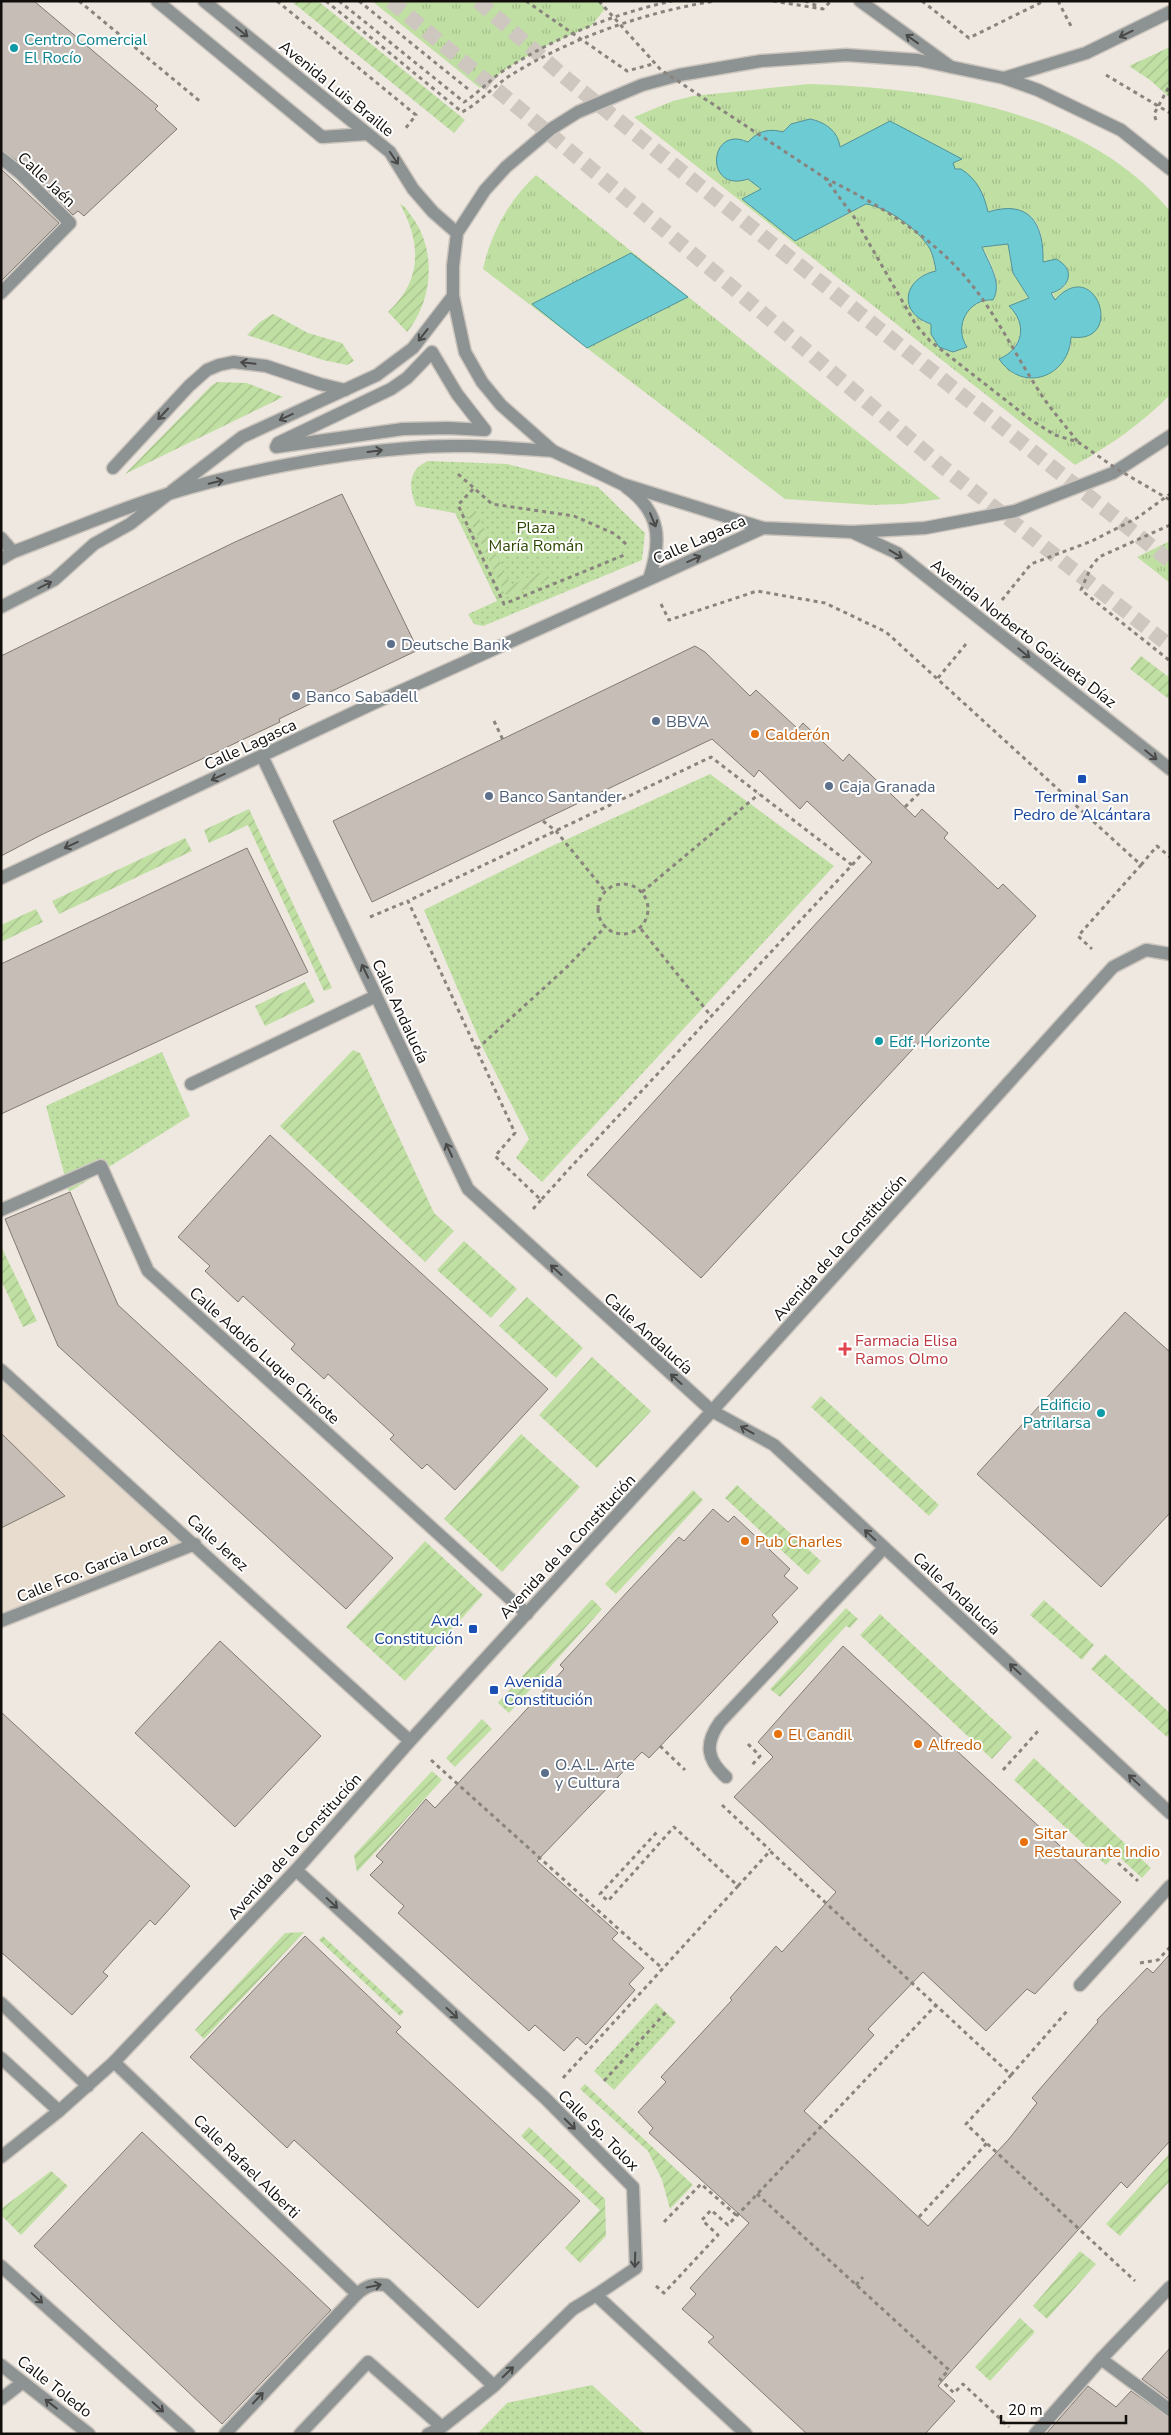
<svg xmlns="http://www.w3.org/2000/svg" width="1171" height="2435" font-family="'Nunito Sans',sans-serif">
  <style>
    .built { fill: #e7dccd }
    .grass { fill: url(#grass-tufts); fill-rule: evenodd }
    .park { fill: url(#park-dots) }
    .garden { fill: url(#garden-furrows) }
    .water { fill: #6dcbd4; stroke: #519298 }
    .building { fill: #c5bdb6; stroke: #817a72 }
    .lines { fill: none; stroke-linecap: round; stroke-linejoin: round }
    .motorway-tunnel { stroke: #cec7c0; stroke-width: 15; stroke-dasharray: 15 8; stroke-linecap: butt }
    .service-casing { stroke: #cbc5be; stroke-width: 15 }
    .pedestrian-casing { stroke: #cbc5be; stroke-width: 15 }
    .minor-casing { stroke: #cbc5be; stroke-width: 15 }
    .tertiary-casing { stroke: #cbc5be; stroke-width: 15 }
    .path { stroke: #89847e; stroke-width: 3; stroke-dasharray: 4 4; stroke-linecap: butt }
    .service { stroke: #8d9292; stroke-width: 12 }
    .pedestrian { stroke: #8d9292; stroke-width: 12 }
    .minor { stroke: #8d9292; stroke-width: 12 }
    .tertiary { stroke: #8d9292; stroke-width: 12 }
    .path-bridge { stroke: #89847e; stroke-width: 3; stroke-dasharray: 4 4; stroke-linecap: butt }
    .oneway { stroke: #494948 }
    .culture-dot { fill: #0f9aa8; stroke: #fff; stroke-width: 2 }
    .service-dot { fill: #5c6f8a; stroke: #fff; stroke-width: 2 }
    .food-dot { fill: #e8710a; stroke: #fff; stroke-width: 2 }
    .transit-dot { fill: #1a4fb4; stroke: #fff; stroke-width: 2 }
    .health-dot { fill: #e0444e; stroke: #fff; stroke-width: 2 }
    .labels { text-anchor: middle; stroke-width: 4; stroke-linejoin: round; paint-order: stroke }
    .culture-label { font-size: 16px; fill: #0d838f; stroke: #fff; text-anchor: start }
    .street-label { font-size: 16px; fill: #110e0b; stroke: #fff }
    .park-label { font-size: 16px; fill: #2d4803; stroke: #fff }
    .service-label { font-size: 16px; fill: #4e5e75; stroke: #fff; text-anchor: start }
    .food-label { font-size: 16px; fill: #c56008; stroke: #fff; text-anchor: start }
    .transit-label { font-size: 16px; fill: #164399; stroke: #fff }
    .health-label { font-size: 16px; fill: #be3a42; stroke: #fff; text-anchor: start }
  </style>
  <defs>
    <pattern id="grass-tufts" width="24" height="20" patternUnits="userSpaceOnUse" patternTransform="scale(1.25)"><rect width="24" height="20" fill="#c0dfa3"/><path d="M3 7l-1-3M5 7V3M7 7l1-3M15 17l-1-3M17 17v-4M19 17l1-3" fill="none" stroke="#a4be8b"/></pattern>
    <pattern id="park-dots" width="8" height="8" patternUnits="userSpaceOnUse" patternTransform="scale(1.25)"><rect width="8" height="8" fill="#c0dfa3"/><path d="M2 2h.1M6 6h.1" fill="none" stroke="#a4be8b" stroke-width="1.8" stroke-linecap="round"/></pattern>
    <pattern id="garden-furrows" width="10" height="10" patternUnits="userSpaceOnUse" patternTransform="scale(1.25)"><rect width="10" height="10" fill="#c0dfa3"/><path d="M-1 1l2-2M0 10L10 0M9 11l2-2" fill="none" stroke="#a4be8b"/></pattern>
  </defs>
  <rect width="100%" height="100%" fill="#efe8e0"/>
  <path class="built" d="M1,1370L195,1544L1,1621Z"/>
  <path class="grass" d="M372,1H599L605,9L591,26L539,49L506,69L480,88Z
    M809,84C933,88 1086,109 1170,211V395C1141,424 1111,445 1075,465L634,117L673,101L693,96ZM810,119L840,147L866,204L795,241L743,199L762,189L748,178L743,139L748,142L753,137L783,132L791,124ZM967,173L981,191L988,212C1008,205 1037,210 1041,235C1043,244 1042,253 1043,262L1056,259L1068,276L1065,286L1050,293L1054,295L1055,302L1073,288L1089,290L1071,336V346L1037,378L1024,377L1012,373L1006,356C1023,341 1026,323 1010,306L1030,299L1013,273L1008,244L982,247C990,261 1003,284 993,300C968,299 952,327 967,347L953,352L945,350L932,324L923,322L909,291L920,277L936,272C935,265 933,256 930,249C919,229 889,208 867,204Z
    M536,175L941,499L903,504L871,505L785,499L483,269C491,233 509,200 536,175Z
    M1170,541V583L1137,557Z"/>
  <path class="park" d="M428,461L507,464L598,487L645,533L642,560L493,622L483,626L474,624L468,614L497,601L455,513L416,506C409,488 407,470 428,461Z
    M710,774L834,866L542,1182L516,1158L529,1139L482,1046L424,910L550,847Z
    M162,1052L190,1116L69,1192L46,1106Z
    M656,2003L676,2022L614,2090L594,2071Z
    M592,2385L645,2434H477L507,2403Z"/>
  <path class="garden" d="M291,1H318L465,120L454,133Z
    M1170,47V98L1150,80L1129,66Z
    M400,204C406,206 408,212 412,217C437,250 433,301 407,332L388,312C423,280 421,242 400,204Z
    M273,314L308,333L342,343L354,361L347,365L323,360L247,335L260,322Z
    M217,382L247,383L283,397L125,474L211,386Z
    M465,510L476,511L511,585L544,571L548,579L507,597Z
    M1141,656L1170,678V700L1130,669Z
    M249,809L332,988L324,991L248,825L209,843L204,830Z
    M185,838L192,851L59,914L52,901Z
    M36,909L43,922L1,942V925Z
    M305,982L315,1002L265,1026L255,1006Z
    M353,1050L360,1053L434,1213L454,1231L425,1262L280,1126Z
    M464,1241L517,1289L491,1318L437,1270Z
    M1,1246L37,1321L23,1327L1,1280Z
    M527,1297L583,1348L556,1378L499,1326Z
    M592,1357L651,1411L597,1468L539,1415Z
    M821,1396L939,1505L929,1516L811,1407Z
    M521,1434L580,1487L502,1572L444,1519Z
    M737,1485L821,1561L808,1575L725,1498Z
    M693,1490L703,1500L616,1594L605,1584Z
    M425,1541L483,1595L405,1681L346,1627Z
    M592,1599L602,1609L509,1713L498,1703Z
    M1044,1600L1094,1645L1082,1660L1030,1615Z
    M846,1608L858,1619L850,1628L846,1626L780,1697L770,1689Z
    M880,1614L1012,1737L992,1759L860,1635Z
    M1105,1654L1170,1713V1733L1167,1737L1091,1669Z
    M482,1719L492,1729L455,1767L446,1758Z
    M1034,1758L1151,1868L1142,1878L1116,1854L1106,1865L1014,1780Z
    M432,1771L442,1780L357,1872L354,1855Z
    M304,1932L204,2039L195,2030L285,1933Z
    M323,1936L404,2012L400,2016L319,1940Z
    M585,2084L693,2185L670,2209L662,2180L648,2151L580,2089Z
    M529,2127L605,2199L606,2236L580,2263L565,2248L600,2210L521,2136Z
    M1170,2153V2181L1120,2236L1106,2224Z
    M51,2171L68,2186L21,2235L1,2215V2209Z
    M1080,2251L1096,2264L1047,2319L1033,2306Z
    M1020,2318L1035,2332L990,2381L975,2367Z"/>
  <path class="water" d="M810,119C825,122 838,131 840,147L890,121L962,159L953,163L955,169H961C977,179 984,194 988,212C1030,199 1044,224 1043,262L1056,259C1076,269 1070,288 1051,293L1055,300C1096,254 1126,345 1071,337C1069,377 1023,394 999,359C1023,349 1028,324 1009,306L1029,298L1013,273L1008,244L982,247C988,262 1003,283 993,300C968,298 953,327 967,347L953,352L939,347L931,334V324C897,313 903,278 936,271C935,264 933,255 930,249C918,229 889,208 866,204L795,241L742,199L761,189L748,179C704,194 708,124 748,142C758,131 769,128 783,132L791,124Z
    M631,253L688,297L587,348L532,304Z"/>
  <path class="building" d="M1,1H34L158,106L155,109L177,129L84,216L78,211L73,215L26,167L1,150Z
    M1,169L59,223L1,281Z
    M342,494L418,650L311,701L312,703L279,719L280,722L41,835L1,856V656L235,542Z
    M695,646L705,652L750,696L756,690L798,729L803,723L843,761L849,754L915,817L922,809L948,833L944,838L998,889L1003,884L1036,916L701,1278L587,1175L872,862L807,801L800,809L759,770L754,777L712,739L372,902L333,821Z
    M247,848L308,972L1,1114V964Z
    M270,1135L548,1389L455,1490L427,1464L422,1469L390,1439L394,1435L328,1374L324,1379L291,1349L295,1344L243,1296L238,1302L205,1271L210,1266L178,1237Z
    M70,1192L118,1305L393,1558L346,1609L58,1346L5,1219Z
    M1125,1312L1170,1352V1513L1101,1587L977,1474Z
    M1,1433L65,1496L1,1528Z
    M713,1509L728,1522L734,1516L790,1569L784,1576L798,1588L772,1615L778,1622L710,1694L649,1758L642,1752L537,1861L618,1933L612,1939L644,1968L629,1984L635,1990L586,2045L577,2037L564,2051L535,2025L529,2031L398,1913L404,1906L370,1875L383,1862L376,1856L426,1799L435,1808L564,1669L560,1665L629,1590L679,1537L684,1541Z
    M220,1641L321,1736L235,1827L135,1733Z
    M843,1646L1121,1902L1035,1994L1027,1989L986,2031L923,1972L868,2029L874,2035L804,2111L928,2226L1009,2139L1037,2103L1032,2098L1098,2022L1097,2020L1147,1968L1153,1973L1170,1954V2141L1127,2188L1121,2182L938,2386L955,2401L925,2434H807L708,2342L714,2337L682,2309L696,2294L690,2288L749,2223L649,2133L653,2128L638,2112L666,2082L661,2077L732,2000L730,1998L776,1946L782,1952L836,1892L734,1797L773,1757L758,1742Z
    M1,1712L190,1886L155,1925L150,1920L103,1972L108,1976L72,2015L1,1952Z
    M305,1936L401,2027L396,2032L580,2201L478,2308L294,2140L287,2148L190,2057Z
    M142,2132L331,2310L222,2424L34,2246Z
    M1170,2348V2400L1142,2379Z
    M1088,2386L1116,2407L1131,2391L1170,2418V2434H1046Z"/>
  <g class="lines">
    <path class="motorway-tunnel" d="M391,1L725,281L943,467L1170,646
      M478,1L567,79L700,186L1170,561"/>
    <g class="service-casing">
      <path id="service" d="M157,1L322,137L367,134
        M113,468L189,386L207,370L219,365L233,362L266,366L320,384L345,390
        M1,607L54,580L94,544L130,524L168,494
        M191,1084L376,996
        M726,1777C707,1760 704,1744 720,1722L884,1548
        M1080,1985L1170,1886
        M1,2058L59,2111
        M1,2266L189,2434
        M225,2434L357,2294C366,2286 374,2283 386,2285L494,2386L573,2309L596,2295
        M300,2434L368,2362L442,2427
        M428,2434L442,2427L494,2386"/>
    </g>
    <g class="pedestrian-casing">
      <path id="pedestrian" d="M1,158L20,173L70,223L1,293
        M432,352L457,394L485,430L448,428L403,429L276,447L278,443L391,389L407,378Z
        M1,559L13,552
        M1,1210L101,1166L148,1271L527,1614
        M114,2062L357,2294
        M1101,2359L1170,2410"/>
    </g>
    <g class="minor-casing">
      <path id="minor" d="M204,1L390,152L413,189L433,212L457,233
        M860,1L951,67
        M626,487C661,512 662,541 649,579
        M172,491L242,437L377,375L413,348L453,296
        M852,532L897,553L1170,769
        M1,538L13,552C64,533 116,510 168,494C243,471 332,454 409,448C457,443 505,448 553,451
        M262,756L468,1189L712,1411L774,1445L1170,1813
        M1,878L372,704L763,528
        M1,1370L410,1741
        M1,1621L195,1544
        M296,1870L545,2098L633,2187L636,2268L596,2295L746,2434
        M1,2003L88,2086
        M1,2157L59,2111L114,2062L296,1870L410,1741L712,1411L1113,967L1146,950L1170,954
        M1,2365L89,2434
        M1,2399L23,2382
        M1035,2434L1101,2359L1170,2287"/>
    </g>
    <g class="tertiary-casing">
      <path id="tertiary" d="M1004,78L1086,53L1170,12
        M1170,169L1121,130L1038,90L1004,78L918,60L846,55L761,61L679,75L642,85L578,112L551,129L506,167L485,190L457,233L453,266V296L465,352L482,382L501,405L553,451L622,484L763,528L852,532L925,528L1015,511L1113,473L1170,436"/>
    </g>
    <path class="path" d="M79,1L202,103
      M277,1L416,115L405,129
      M326,1L462,112C480,103 493,86 511,75C571,38 645,12 715,1
      M339,1L464,102C479,93 490,79 506,69C556,37 613,14 672,1
      M359,1L468,89
      M773,1L823,9L831,1
      M805,1L818,6
      M922,1L969,38L1044,1
      M1058,1L1072,28
      M1106,75L1170,113
      M1156,120L1154,114L1170,85
      M825,178C878,204 935,238 972,285C998,318 1016,356 1039,391C1050,409 1065,425 1078,442
      M458,474L492,504L574,516L615,534L627,545
      M473,489L458,505L504,604L627,554
      M1170,525L1099,557L1091,567L1081,590L1170,661
      M1002,600L1031,564L1092,541L1137,518L1170,494
      M661,604L669,620L757,591L825,603L886,632L1141,865L1078,936L1092,949
      M938,678L966,644
      M494,721L503,740
      M905,807L928,784
      M543,821L556,831L605,891
      M852,865L711,757L408,901L515,1133L495,1156L541,1200L569,1169L852,865L863,853
      M1141,865L1157,846L1170,857
      M598 909a25 25 0 1 1 50 0a25 25 0 1 1-50 0Z
      M642,892L759,794
      M370,917L408,901
      M641,929L711,1016
      M477,1049L567,967L606,926
      M533,1209L541,1200
      M748,1744L760,1756L752,1765
      M660,1746L685,1770
      M431,1760L663,1969
      M1003,1770L1039,1730
      M722,1805L770,1850
      M1118,1863L1138,1881
      M738,1886L770,1851L1011,2075L966,2124L1135,2281
      M1140,1963L1158,1960L1170,1947
      M1011,2075L1068,2010
      M563,2078L738,1886L674,1827L608,1901L600,1894L657,1832
      M604,2081L666,2012
      M757,2194L949,2370L940,2379L954,2393L963,2384L1009,2427
      M919,2217L987,2143
      M664,2222L701,2184L736,2215
      M856,2285L863,2277
      M656,2286L664,2293L718,2235L702,2220L711,2210L728,2225L936,2005"/>
    <use href="#service" class="service"/>
    <use href="#pedestrian" class="pedestrian"/>
    <use href="#minor" class="minor"/>
    <use href="#tertiary" class="tertiary"/>
    <path class="path-bridge" d="M526,1L627,71L653,64
      M599,1L661,70L825,178L854,217L916,325L930,341L1031,420L1055,435L1078,442L1117,469L1170,500"/>
  </g>
  <defs><path id="oneway-shaft" d="M-6 0H5M1.5-3L5.5 0L1.5 3" fill="none" stroke-width="1.6" stroke-linecap="round" stroke-linejoin="round" transform="scale(1.25)"/></defs>
  <g class="oneway">
    <use href="#oneway-shaft" transform="translate(242 32) rotate(39)"/>
    <use href="#oneway-shaft" transform="translate(1126 34) rotate(154)"/>
    <use href="#oneway-shaft" transform="translate(912 39) rotate(-144)"/>
    <use href="#oneway-shaft" transform="translate(394 158) rotate(56)"/>
    <use href="#oneway-shaft" transform="translate(423 335) rotate(128)"/>
    <use href="#oneway-shaft" transform="translate(248 363) rotate(-174)"/>
    <use href="#oneway-shaft" transform="translate(163 414) rotate(133)"/>
    <use href="#oneway-shaft" transform="translate(286 417) rotate(155)"/>
    <use href="#oneway-shaft" transform="translate(375 451) rotate(-7)"/>
    <use href="#oneway-shaft" transform="translate(216 482) rotate(-14)"/>
    <use href="#oneway-shaft" transform="translate(653 520) rotate(67)"/>
    <use href="#oneway-shaft" transform="translate(896 554) rotate(31)"/>
    <use href="#oneway-shaft" transform="translate(694 559) rotate(-24)"/>
    <use href="#oneway-shaft" transform="translate(45 585) rotate(-27)"/>
    <use href="#oneway-shaft" transform="translate(1024 653) rotate(39)"/>
    <use href="#oneway-shaft" transform="translate(1151 755) rotate(39)"/>
    <use href="#oneway-shaft" transform="translate(218 777) rotate(155)"/>
    <use href="#oneway-shaft" transform="translate(71 845) rotate(155)"/>
    <use href="#oneway-shaft" transform="translate(365 971) rotate(-116)"/>
    <use href="#oneway-shaft" transform="translate(449 1150) rotate(-115)"/>
    <use href="#oneway-shaft" transform="translate(556 1270) rotate(-138)"/>
    <use href="#oneway-shaft" transform="translate(676 1379) rotate(-138)"/>
    <use href="#oneway-shaft" transform="translate(747 1430) rotate(-151)"/>
    <use href="#oneway-shaft" transform="translate(870 1535) rotate(-137)"/>
    <use href="#oneway-shaft" transform="translate(1015 1669) rotate(-137)"/>
    <use href="#oneway-shaft" transform="translate(1134 1780) rotate(-137)"/>
    <use href="#oneway-shaft" transform="translate(332 1903) rotate(43)"/>
    <use href="#oneway-shaft" transform="translate(452 2013) rotate(43)"/>
    <use href="#oneway-shaft" transform="translate(570 2124) rotate(45)"/>
    <use href="#oneway-shaft" transform="translate(635 2260) rotate(92)"/>
    <use href="#oneway-shaft" transform="translate(374 2286) rotate(-12)"/>
    <use href="#oneway-shaft" transform="translate(37 2298) rotate(42)"/>
    <use href="#oneway-shaft" transform="translate(508 2372) rotate(-44)"/>
    <use href="#oneway-shaft" transform="translate(258 2398) rotate(-47)"/>
    <use href="#oneway-shaft" transform="translate(51 2404) rotate(-142)"/>
    <use href="#oneway-shaft" transform="translate(158 2407) rotate(42)"/>
  </g>
  <g class="culture-dot">
    <circle cx="14" cy="48" r="5"/>
    <circle cx="879" cy="1041" r="5"/>
    <circle cx="1101" cy="1413" r="5"/>
  </g>
  <g class="service-dot">
    <circle cx="391" cy="644" r="5"/>
    <circle cx="296" cy="696" r="5"/>
    <circle cx="656" cy="721" r="5"/>
    <circle cx="829" cy="786" r="5"/>
    <circle cx="489" cy="796" r="5"/>
    <circle cx="545" cy="1773" r="5"/>
  </g>
  <g class="food-dot">
    <circle cx="755" cy="734" r="5"/>
    <circle cx="745" cy="1541" r="5"/>
    <circle cx="778" cy="1734" r="5"/>
    <circle cx="918" cy="1744" r="5"/>
    <circle cx="1024" cy="1842" r="5"/>
  </g>
  <g class="transit-dot">
    <rect x="1077" y="774" width="10" height="10" rx="2.5"/>
    <rect x="468" y="1624" width="10" height="10" rx="2.5"/>
    <rect x="489" y="1685" width="10" height="10" rx="2.5"/>
  </g>
  <path class="health-dot" d="M842.5 1341.5h5v5h5v5h-5v5h-5v-5h-5v-5h5z"/>
  <g class="labels">
    <g class="culture-label">
      <text x="24" y="45">Centro Comercial<tspan x="24" dy="18">El Rocío</tspan></text>
      <text x="889" y="1047">Edf. Horizonte</text>
      <text x="1091" y="1410" text-anchor="end">Edificio<tspan x="1091" dy="18">Patrilarsa</tspan></text>
    </g>
    <g class="street-label">
      <text transform="translate(337 88) rotate(39)" y="6">Avenida Luis Braille</text>
      <text transform="translate(47 179) rotate(43)" y="6">Calle Jaén</text>
      <text transform="translate(699 539) rotate(-24)" y="6">Calle Lagasca</text>
      <text transform="translate(1024 633) rotate(38)" y="6">Avenida Norberto Goizueta Díaz</text>
      <text transform="translate(250 744) rotate(-25)" y="6">Calle Lagasca</text>
      <text transform="translate(401 1011) rotate(65)" y="6">Calle Andalucía</text>
      <text transform="translate(839 1247) rotate(-48)" y="6">Avenida de la Constitución</text>
      <text transform="translate(649 1333) rotate(42)" y="6">Calle Andalucía</text>
      <text transform="translate(265 1355) rotate(42)" y="6">Calle Adolfo Luque Chicote</text>
      <text transform="translate(218 1542) rotate(42)" y="6">Calle Jerez</text>
      <text transform="translate(567 1546) rotate(-47)" y="6">Avenida de la Constitución</text>
      <text transform="translate(92 1567) rotate(-22)" y="6">Calle Fco. Garcia Lorca</text>
      <text transform="translate(957 1593) rotate(43)" y="6">Calle Andalucía</text>
      <text transform="translate(294 1846) rotate(-48)" y="6">Avenida de la Constitución</text>
      <text transform="translate(599 2130) rotate(45)" y="6">Calle Sp. Tolox</text>
      <text transform="translate(247 2166) rotate(44)" y="6">Calle Rafael Alberti</text>
      <text transform="translate(55 2386) rotate(38)" y="6">Calle Toledo</text>
    </g>
    <g class="park-label">
      <text x="536" y="533">Plaza<tspan x="536" dy="18">María Román</tspan></text>
    </g>
    <g class="service-label">
      <text x="401" y="650">Deutsche Bank</text>
      <text x="306" y="702">Banco Sabadell</text>
      <text x="666" y="727">BBVA</text>
      <text x="839" y="792">Caja Granada</text>
      <text x="499" y="802">Banco Santander</text>
      <text x="555" y="1770">O.A.L. Arte<tspan x="555" dy="18">y Cultura</tspan></text>
    </g>
    <g class="food-label">
      <text x="765" y="740">Calderón</text>
      <text x="755" y="1547">Pub Charles</text>
      <text x="788" y="1740">El Candil</text>
      <text x="928" y="1750">Alfredo</text>
      <text x="1034" y="1839">Sitar<tspan x="1034" dy="18">Restaurante Indio</tspan></text>
    </g>
    <g class="transit-label">
      <text x="1082" y="802">Terminal San<tspan x="1082" dy="18">Pedro de Alcántara</tspan></text>
      <text x="463" y="1626" text-anchor="end">Avd.<tspan x="463" dy="18">Constitución</tspan></text>
      <text x="504" y="1687" text-anchor="start">Avenida<tspan x="504" dy="18">Constitución</tspan></text>
    </g>
    <g class="health-label">
      <text x="855" y="1346">Farmacia Elisa<tspan x="855" dy="18">Ramos Olmo</tspan></text>
    </g>
  </g>
  <rect width="1171" height="2435" fill="none" stroke="#110e0b" stroke-width="5"/>
  <path d="M1001 2415v8h125v-8" fill="none" stroke="#110e0b" stroke-width="2.5"/>
  <text x="1008" y="2415" font-size="15" fill="#110e0b" stroke="#ffffff" stroke-width="4" paint-order="stroke">20 m</text>
</svg>
